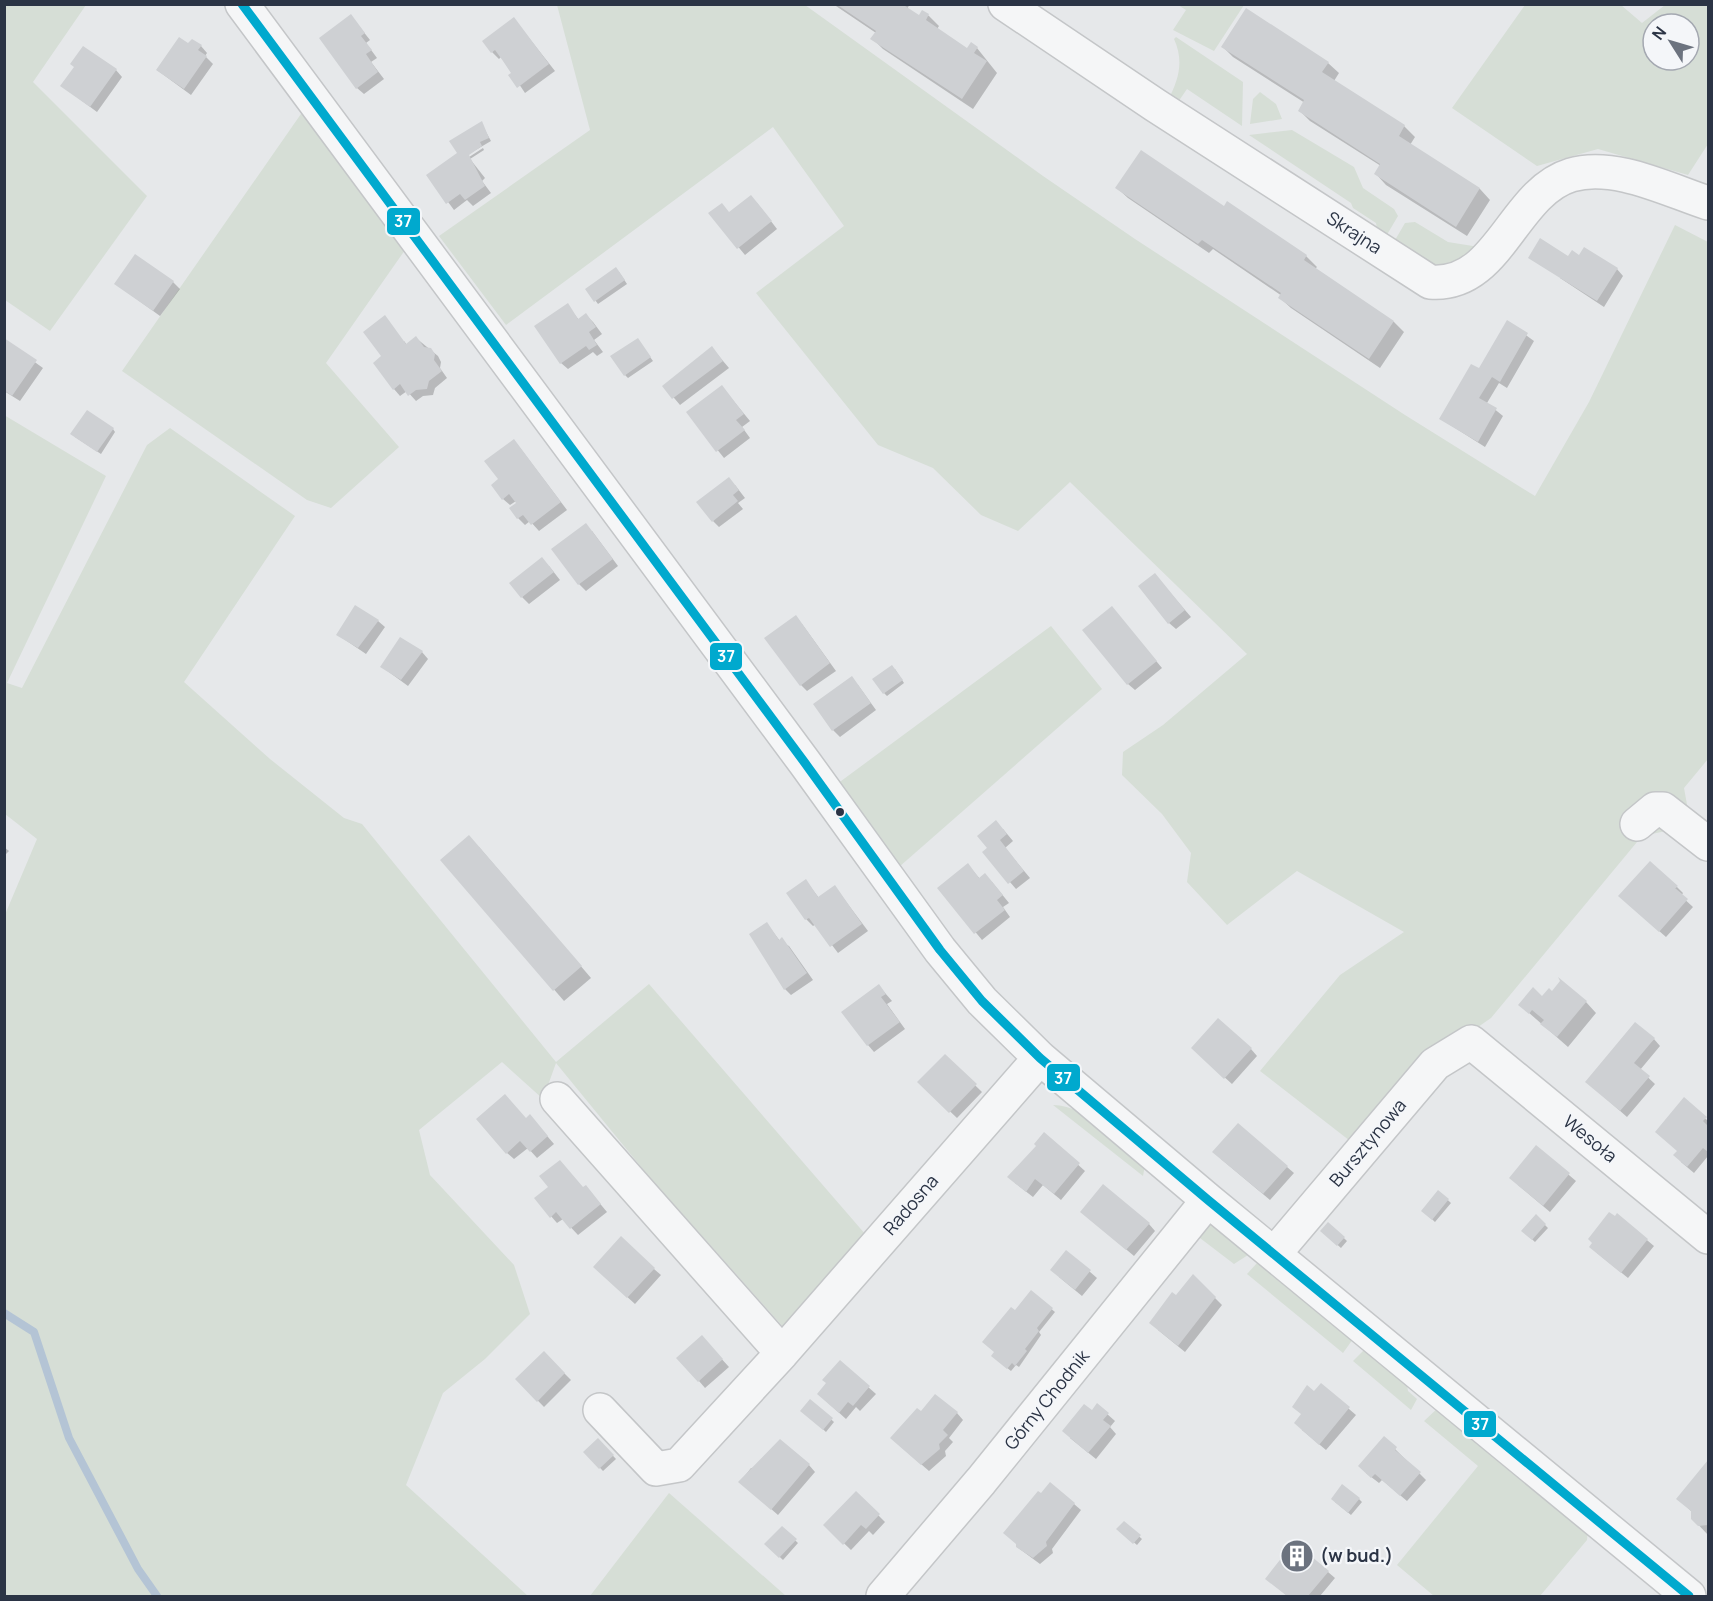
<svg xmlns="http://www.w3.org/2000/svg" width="1713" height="1601" font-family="Manrope,sans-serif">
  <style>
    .green { fill: #d6ded6; fill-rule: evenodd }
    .shadow { fill: #0003 }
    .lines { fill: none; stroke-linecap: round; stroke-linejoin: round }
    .stream { stroke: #b4c4d5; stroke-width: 8 }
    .building { fill: #ced0d3 }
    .minor-casing { stroke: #c4c6c8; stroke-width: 36 }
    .minor { stroke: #f5f6f7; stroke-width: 33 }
    .bus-1-casing { stroke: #f4f6f9; stroke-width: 14 }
    .bus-1 { stroke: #00a9ce; stroke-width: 9 }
    .bus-dot { fill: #2b3445; stroke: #f4f6f9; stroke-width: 2 }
    .labels { text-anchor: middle; stroke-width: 4.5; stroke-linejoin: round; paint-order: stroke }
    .street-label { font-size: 18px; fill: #2b3445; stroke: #f4f6f9 }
    .poi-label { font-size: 18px; font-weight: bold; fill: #2b3445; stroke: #f4f6f9; text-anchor: start }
    .line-badge { stroke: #f4f6f9; stroke-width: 2 }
    .badge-label { font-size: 16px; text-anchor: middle; font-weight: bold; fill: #fff }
  </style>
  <rect width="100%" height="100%" fill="#e6e8ea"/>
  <path class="green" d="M4,5H86L33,82L147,196L50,331L5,300Z
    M557,5H805L1043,176L1135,239L1405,415L1535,496L1589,402L1675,225L1708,242V759L1684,788L1688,810L1666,831L1642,836L1491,1018L1468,1034L1354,1144L1260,1071L1340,975L1404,932L1297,871L1227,925L1187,882L1191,853L1162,814L1122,775L1123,752L1163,725L1247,654L1070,482L1018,531L981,515L933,468L878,445L756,293L844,226L773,127L506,325L439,236L590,130Z
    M1178,5H1244L1214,51L1173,30L1186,10Z
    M1525,5H1621L1642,23L1665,5H1708V144L1688,175L1598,149L1537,166L1452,108ZM1653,24H1689V60H1653Z
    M1176,37L1243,82L1242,126L1187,89L1176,105L1168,100C1179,79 1184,61 1174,39Z
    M1260,92L1276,104L1282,119L1250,124L1253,99Z
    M303,111L405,250L326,363L399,447L331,508L307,500L122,371Z
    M1292,130L1354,167L1363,188L1394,209L1398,216L1385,238L1378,234L1376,223L1353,208L1351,203L1249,135Z
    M1415,222L1448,242L1479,247C1442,277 1430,264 1391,247L1405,223Z
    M4,415L106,476L7,683L22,688L147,445L170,428L295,516L184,682L270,759L344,818L362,824L556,1062L649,984L866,1235L785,1329L646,1173L556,1063L543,1099L502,1062L419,1130L430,1175L514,1265L530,1314L485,1359L443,1393L406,1485L528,1596H5L4,917L37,839L5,814Z
    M1051,626L1102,689L899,867L837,784Z
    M1053,1105C1090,1106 1118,1142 1145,1165L1143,1176Z
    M1204,1216L1249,1249L1248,1255L1234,1264L1196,1235Z
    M1257,1263H1266L1353,1339L1343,1353L1247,1274Z
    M1365,1349L1406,1379L1408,1391L1417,1399L1411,1410L1353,1361Z
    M1439,1407L1588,1530L1587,1540L1540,1596H1434L1397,1565L1478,1466L1424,1421Z
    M669,1493L786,1596H590Z"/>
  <path class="shadow" d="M833,4H910L907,9L919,17L923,12L929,16L939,26L937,29L968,50L977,48L997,73L973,109L883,49L872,38L876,33Z
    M351,16L370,40L366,43L377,58L371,62L384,79L364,94L357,88Z
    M514,19L555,71L525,93L501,57L499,59L492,52Z
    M189,45L201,46L207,53L205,56L213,64L191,95L157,70Z
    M1223,47L1328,63L1339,73L1334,81L1404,126L1415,137L1410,145L1480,189L1490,200L1467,236L1386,185L1376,174L1381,166L1310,121L1300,111L1305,103L1233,57Z
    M116,70L122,77L97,112L62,86Z
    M481,123L491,141L462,158Z
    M483,148L484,150L470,159L485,178L482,181L491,193L473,206L467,200L454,210L428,175L463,161Z
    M1117,188L1225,208L1228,203L1306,256L1317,267L1315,269L1394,322L1404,332L1380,368L1291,308L1280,298L1282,296L1213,249L1209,253L1128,198Z
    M757,203L777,229L745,255L711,214L730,213Z
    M1567,257L1617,269L1623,276L1604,307L1560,278Z
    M619,272L627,284L598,304L587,289Z
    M173,282L180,289L160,316L116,284Z
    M567,305L579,320L586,315L593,322L602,334L594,340L603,352L597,356L593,352L568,369L561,363Z
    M1508,322L1534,341L1507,388L1499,383L1487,403L1503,416L1485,447L1441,419L1480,371Z
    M416,338L438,356L441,362L440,368L447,378L435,388L433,395L423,396L416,401L407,391L400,396L394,389L404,341L407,345Z
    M4,340L43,368L20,401L4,391Z
    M640,343L653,361L628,378L625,375Z
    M712,348L729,368L680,405L664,386Z
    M722,387L750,421L742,427L750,438L724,458L688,413Z
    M113,429L115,432L101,454L75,437Z
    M520,448L567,510L539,531L530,521L525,525L518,518L516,501L510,505L503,499Z
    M735,485L745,498L738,503L743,509L719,527L713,521Z
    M592,531L618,566L586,591L579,584Z
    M549,566L560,580L529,604L522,597Z
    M1155,575L1191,617L1176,629L1169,623Z
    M1112,608L1162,668L1135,690L1128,684Z
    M378,621L385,627L366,654L338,635Z
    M802,624L836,671L807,691L801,685Z
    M422,652L428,659L408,686L382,667Z
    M895,669L904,683L887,696L884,693Z
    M858,685L876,710L840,737L833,730Z
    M1003,829L1013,841L1005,848L1030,878L1016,889L984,852Z
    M4,847L9,851L4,856Z
    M479,847L591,978L564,1001L442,860Z
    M974,872L980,879L992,882L1009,903L1003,907L1010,917L982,940L939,888Z
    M806,881L819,898L835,887L868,931L838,953L816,924L813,926L807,920L788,893Z
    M1677,887L1683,893L1681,896L1693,907L1666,937L1627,903Z
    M767,924L780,941L789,946L813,980L791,995L785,989Z
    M879,986L892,1001L887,1004L905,1029L874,1052L868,1045Z
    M1542,998L1586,1002L1596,1013L1568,1047L1520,1005Z
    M1654,1039L1660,1046L1640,1070L1655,1084L1627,1117L1594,1088Z
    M1251,1049L1257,1056L1232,1084L1200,1055Z
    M945,1056L982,1092L957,1118L919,1082Z
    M1684,1099L1708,1121V1156L1694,1173L1681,1162L1678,1151Z
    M526,1119L536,1123L554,1144L537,1158L528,1148L514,1159L507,1153Z
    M1045,1135L1085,1171L1061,1200L1043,1185L1033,1197L1015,1183Z
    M1536,1147L1576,1181L1550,1212L1518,1185Z
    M1221,1159L1287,1167L1294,1173L1270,1200Z
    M583,1189L592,1194L607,1212L578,1235L563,1219L557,1223L536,1199Z
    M1439,1192L1451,1203L1435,1222L1423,1211Z
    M1617,1215L1654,1246L1628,1278L1597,1253Z
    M1536,1216L1548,1228L1535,1242L1523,1231Z
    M1089,1218L1149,1224L1155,1231L1134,1256Z
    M1329,1224L1347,1241L1341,1248L1322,1231Z
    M1067,1252L1097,1278L1082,1296L1059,1277Z
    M654,1269L661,1275L635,1304L602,1274Z
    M1193,1276L1222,1305L1185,1352L1158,1330L1176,1297Z
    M1031,1292L1055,1312L1039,1332L1041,1335L1019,1367L1016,1365L1011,1371L996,1359L1015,1312Z
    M708,1344L729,1367L705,1388L699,1381Z
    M544,1353L571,1380L544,1407L517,1379Z
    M840,1362L876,1394L860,1411L856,1407L846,1419L826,1401Z
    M1321,1385L1356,1415L1326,1450L1302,1430L1314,1393Z
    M811,1401L834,1422L826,1432L803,1411Z
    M1097,1405L1115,1421L1110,1427L1116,1434L1096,1459L1070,1438Z
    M921,1413H957L963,1420L949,1438L953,1442L945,1451L946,1456L929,1471L899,1445Z
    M1384,1438L1426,1480L1407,1501L1382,1480L1379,1483L1366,1473Z
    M598,1440L616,1459L603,1471L585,1452Z
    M1708,1463V1535L1692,1518V1512L1678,1498Z
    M809,1465L815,1472L778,1515L740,1482L751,1468Z
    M856,1493L885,1522L873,1535L869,1531L851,1550L825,1525Z
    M1359,1499L1362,1502L1351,1515L1335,1502Z
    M1074,1504L1081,1510L1052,1549L1053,1553L1040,1564L1017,1547Z
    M1124,1523L1142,1539L1137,1545L1118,1529Z
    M782,1528L798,1543L783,1560L766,1544Z
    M1328,1572L1335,1578L1320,1596H1288L1274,1585Z"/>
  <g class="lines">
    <path class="stream" d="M4,1313L34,1332L69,1438L138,1569L157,1596"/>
  </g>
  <path class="building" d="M836,4H902L919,15L922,10L929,14L926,20L967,48L971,42L978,47L974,53L987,61L962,99L870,39L876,31Z
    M1246,8L1329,62L1322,72L1405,125L1399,136L1480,188L1456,227L1374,174L1380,164L1298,111L1304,100L1221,47Z
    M351,14L365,33L361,36L372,50L366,54L378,72L356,89L319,38Z
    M514,17L549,64L517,88L508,75L511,73L503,61L495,50L491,53L482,41Z
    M179,37L188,43L192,39L202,45L198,50L207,56L184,89L156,70Z
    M83,46L117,69L90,107L60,86L74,67L70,64Z
    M482,121L489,138L480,142L482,146L469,155L485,186L465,200L460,194L446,204L426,175L457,153L449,141Z
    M1141,150L1224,206L1227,201L1307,255L1304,260L1394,321L1369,359L1278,298L1281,293L1202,240L1198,244L1115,188Z
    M751,195L772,221L737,249L708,213L722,203L729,212Z
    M1540,238L1568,256L1572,250L1579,255L1584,247L1618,268L1597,301L1528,258Z
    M135,254L174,281L153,311L114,284Z
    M616,267L625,280L594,302L585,289Z
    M568,303L578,319L586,313L596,327L589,332L597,345L589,350L586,346L560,364L534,326Z
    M385,315L406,344L416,336L424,347L431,348L435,354L434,360L442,371L429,381L427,389L416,390L408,396L400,384L393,390L373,363L381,356L363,332Z
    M1507,320L1528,333L1500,382L1492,377L1479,398L1497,408L1478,442L1439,419L1471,364L1479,368Z
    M4,338L37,360L12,396L4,390Z
    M638,338L651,357L624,376L610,356Z
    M712,346L723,361L672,399L662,386Z
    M722,385L744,414L736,420L745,430L716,452L686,412Z
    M87,410L114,428L97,452L70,434Z
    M514,439L561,502L531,525L523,515L517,519L509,508L516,503L509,494L502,500L491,485L498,479L484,461Z
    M729,477L739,490L733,495L738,501L712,522L696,502Z
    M586,523L613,559L578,585L551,549Z
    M542,557L554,572L521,598L509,583Z
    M1155,573L1185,610L1168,624L1138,586Z
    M355,605L379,620L358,648L336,635Z
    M1112,606L1157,661L1127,685L1082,630Z
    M796,615L830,663L800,686L764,638Z
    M400,637L423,651L401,680L380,667Z
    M892,665L903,680L883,694L872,679Z
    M852,676L871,703L832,731L813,704Z
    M996,820L1007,834L1000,840L1024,871L1008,884L982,852L987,848L977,836Z
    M469,835L582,966L553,991L440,860Z
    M1650,861L1678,886L1675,888L1688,899L1659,932L1618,896Z
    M968,863L979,878L985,873L1003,895L997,900L1005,910L974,934L937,888Z
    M806,879L818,897L835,885L862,924L830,947L809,918L805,920L786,893Z
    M767,922L779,940L782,937L807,973L784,990L749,934Z
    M1558,977L1587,1001L1557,1037L1540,1024L1544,1020L1532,1010L1529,1014L1518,1005L1533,987L1542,996L1549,988L1552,991L1560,981Z
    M879,984L886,994L881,997L900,1022L867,1046L841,1012Z
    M1218,1018L1252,1048L1224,1079L1191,1048Z
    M1635,1022L1655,1038L1634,1063L1650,1076L1620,1111L1585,1082Z
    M945,1054L977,1084L949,1113L917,1082Z
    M505,1094L526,1118L530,1114L548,1136L530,1152L520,1141L506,1154L476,1119Z
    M1684,1097L1707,1117L1703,1121L1708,1126V1152L1703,1148L1687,1167L1673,1155L1677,1151L1655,1132Z
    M1238,1123L1288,1166L1263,1194L1212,1152Z
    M1044,1132L1080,1163L1054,1194L1035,1179L1026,1192L1007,1177L1036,1146L1034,1144Z
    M1536,1145L1570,1173L1543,1206L1509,1178Z
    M560,1160L583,1187L586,1185L601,1204L570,1229L556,1212L550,1218L534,1198L548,1187L539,1176Z
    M1103,1184L1150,1223L1126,1250L1080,1212Z
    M1438,1190L1449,1199L1432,1220L1421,1211Z
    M1609,1212L1615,1216L1617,1213L1648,1239L1621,1273L1589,1247L1592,1243L1588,1239Z
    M1536,1214L1546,1224L1532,1240L1521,1231Z
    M1328,1222L1345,1237L1337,1246L1320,1231Z
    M621,1236L655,1268L627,1298L593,1267Z
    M1066,1250L1091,1270L1075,1290L1050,1270Z
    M1193,1274L1216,1297L1178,1346L1149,1323L1172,1292L1176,1295Z
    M1031,1290L1053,1308L1037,1328L1039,1331L1025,1349L1027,1351L1015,1366L1012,1363L1007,1369L991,1356L994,1352L982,1342L1011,1307L1015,1310Z
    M702,1335L723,1359L698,1382L676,1358Z
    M544,1351L565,1373L537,1402L515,1379Z
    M840,1360L870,1386L853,1406L848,1402L839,1413L817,1394L826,1383L822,1380Z
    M1321,1383L1350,1407L1319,1445L1294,1423L1301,1414L1292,1407L1307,1385L1314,1391Z
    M935,1394L958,1412L943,1430L948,1435L939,1444L940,1449L921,1465L890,1438L917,1408L921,1411Z
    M810,1399L833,1418L823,1430L800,1411Z
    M1097,1403L1109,1413L1103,1420L1111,1426L1088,1453L1062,1431L1084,1404L1092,1410Z
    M1384,1436L1397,1447L1395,1450L1421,1472L1400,1496L1375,1474L1371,1478L1358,1466Z
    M598,1438L614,1455L599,1469L583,1452Z
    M780,1439L810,1464L771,1510L738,1482Z
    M1708,1460V1525L1698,1526L1691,1519V1511L1676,1499Z
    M1050,1482L1075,1503L1046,1542L1047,1546L1033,1558L1016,1547V1544L1003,1533L1038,1491L1041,1493Z
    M1342,1484L1360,1498L1348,1513L1331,1499Z
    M856,1491L880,1514L866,1529L861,1525L843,1545L823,1525Z
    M1124,1521L1141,1535L1133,1544L1116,1529Z
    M782,1526L797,1539L779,1558L764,1544Z
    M1294,1542L1329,1571L1308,1596H1287L1265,1579Z"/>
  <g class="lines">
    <g class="minor-casing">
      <path id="minor" d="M242,4L805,763L940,950L982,1001L1040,1058L1208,1200L1689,1596
        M1005,4L1155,105L1430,282C1499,288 1512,193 1571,175C1614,162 1668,190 1708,203
        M1637,824L1655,809H1663L1708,844
        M557,1099L782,1353
        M1274,1254L1435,1064L1471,1042L1708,1237
        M600,1410L656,1469L679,1465L782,1353L1040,1058
        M883,1596L981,1481L1208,1200"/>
    </g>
    <use href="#minor" class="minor"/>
    <g class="bus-1-casing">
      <path id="bus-1" d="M242,4L805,763L940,950L982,1001L1040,1058L1208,1200L1689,1596"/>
    </g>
    <use href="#bus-1" class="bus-1"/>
  </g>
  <defs>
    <g id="building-disc" transform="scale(1.725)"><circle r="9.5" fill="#6c737f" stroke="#f4f6f9"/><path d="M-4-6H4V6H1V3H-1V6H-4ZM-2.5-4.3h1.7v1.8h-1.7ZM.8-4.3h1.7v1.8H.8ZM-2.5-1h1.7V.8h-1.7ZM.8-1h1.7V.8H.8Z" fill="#fff"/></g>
  </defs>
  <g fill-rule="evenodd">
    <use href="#building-disc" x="1297" y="1556"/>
  </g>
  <circle class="bus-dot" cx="840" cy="812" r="5"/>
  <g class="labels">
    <g class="street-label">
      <text transform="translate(1354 233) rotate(33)" y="6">Skrajna</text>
      <text transform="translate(1590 1139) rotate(39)" y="6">Wesoła</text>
      <text transform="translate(1368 1143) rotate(-50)" y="6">Bursztynowa</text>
      <text transform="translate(911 1205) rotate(-49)" y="6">Radosna</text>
      <text transform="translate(1047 1400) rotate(-51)" y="6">Górny Chodnik</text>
    </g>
    <g class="poi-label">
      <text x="1320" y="1562">(w bud.)</text>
    </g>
  </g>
  <g class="line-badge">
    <rect x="386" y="207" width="35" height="29" rx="6" fill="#00a9ce"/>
    <rect x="709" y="642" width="34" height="29" rx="6" fill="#00a9ce"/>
    <rect x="1046" y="1063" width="35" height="29" rx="6" fill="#00a9ce"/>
    <rect x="1463" y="1410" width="34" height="28" rx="6" fill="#00a9ce"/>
  </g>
  <g class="badge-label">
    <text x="403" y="227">37</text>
    <text x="726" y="662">37</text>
    <text x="1063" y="1084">37</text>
    <text x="1480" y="1430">37</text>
  </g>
  <rect width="1713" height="1601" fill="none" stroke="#2b3445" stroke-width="12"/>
  <g transform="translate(1671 42) rotate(307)"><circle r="28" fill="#f4f6f9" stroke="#a4a8b1" stroke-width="1.5"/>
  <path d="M0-4.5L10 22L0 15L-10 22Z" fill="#6c737f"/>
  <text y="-9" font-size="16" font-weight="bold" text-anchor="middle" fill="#2b3445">N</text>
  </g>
</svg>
